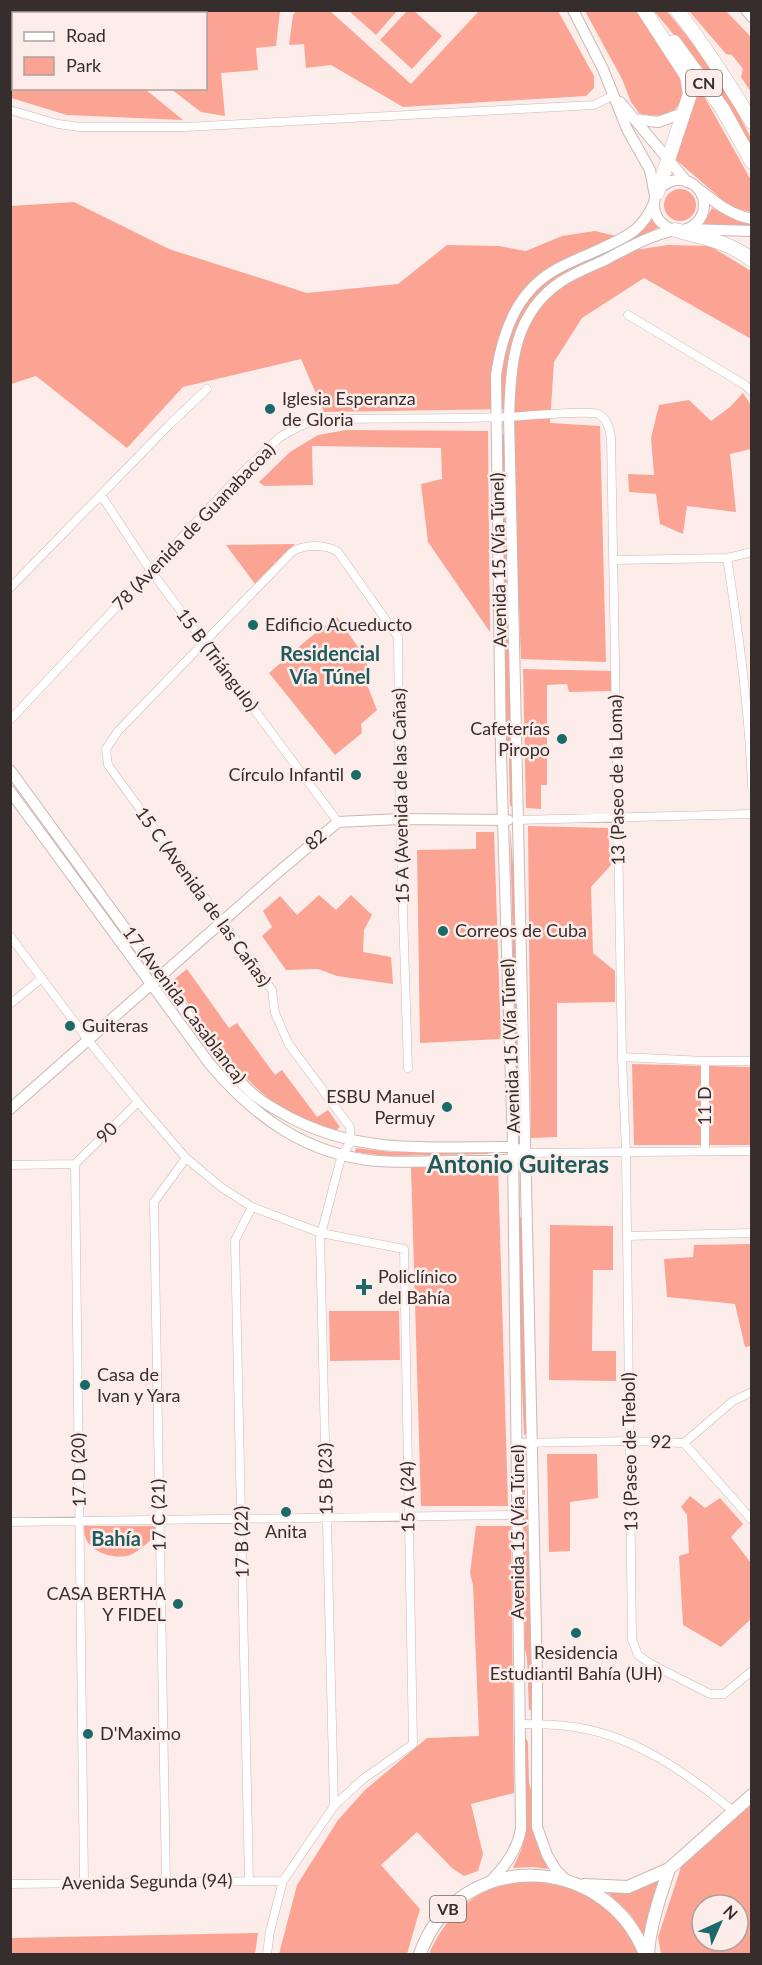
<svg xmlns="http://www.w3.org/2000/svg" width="762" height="1965" font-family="Lato,sans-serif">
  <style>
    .green { fill: #fba493; fill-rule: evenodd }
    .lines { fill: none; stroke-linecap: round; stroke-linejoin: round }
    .street-casing { stroke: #cab8b4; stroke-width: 9 }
    .secondary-casing { stroke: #cab8b4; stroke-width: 12 }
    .primary-casing { stroke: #cab8b4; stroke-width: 14 }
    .highway-casing { stroke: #cab8b4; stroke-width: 15 }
    .street { stroke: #fff; stroke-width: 8 }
    .secondary { stroke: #fff; stroke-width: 10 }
    .primary { stroke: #fff; stroke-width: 12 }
    .highway { stroke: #fff; stroke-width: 14 }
    .poi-dot { fill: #1c6969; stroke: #fdedea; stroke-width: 2 }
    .labels { text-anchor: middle; stroke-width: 5; stroke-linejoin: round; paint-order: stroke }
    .shield { fill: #fdedea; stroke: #716766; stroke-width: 1.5 }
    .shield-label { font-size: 16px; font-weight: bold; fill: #352e2d }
    .poi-label { font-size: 18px; fill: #352e2d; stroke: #fdedea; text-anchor: start }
    .street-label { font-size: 18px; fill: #352e2d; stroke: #fdedea }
    .neighbourhood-label { font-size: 20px; font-weight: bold; fill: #205b5b; stroke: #fdedea }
    .district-label { font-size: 24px; font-weight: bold; fill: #205b5b; stroke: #fdedea }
  </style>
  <rect width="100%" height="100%" fill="#fdedea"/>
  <path class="green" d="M134,10L280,11L276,46L256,48L258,70L221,73L225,116L201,112L171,89L206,88V14L118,13Z
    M296,11H330L411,84L479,11H558L594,76V88L586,96L403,107L331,65L306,68L304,44L289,45L293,15Z
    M349,11H397L376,35Z
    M407,11H414L442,36L412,69L380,40Z
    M585,11H638L683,78C690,109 666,121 639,113L631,102L622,79Z
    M654,11H667L700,52L731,100L751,138V153L695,60Z
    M689,11H726L751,37V92L741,77L743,69L732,55L726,54Z
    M11,13H21L14,14V88L145,89L183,120L67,115L11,98Z
    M696,82L751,180V212L732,208L675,159L692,105Z
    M664 205a16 16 0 1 1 32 0a16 16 0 1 1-32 0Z
    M74,202L169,249L307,293L398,284L447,245L499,246L526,251L562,236L595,231L624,238L637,234L653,219L659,227L629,243L634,250L668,245L710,246L751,271V339L644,278L582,318L554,362L550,423L600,426L606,662L521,659L511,409L324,412L301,359L183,387L127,448L36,376L11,384V206Z
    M712,208L733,219L752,223L751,227L702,226Z
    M743,393L751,405V449L730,454L736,512L687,506L683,534L660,524L656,494L629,492L628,474L654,475L651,438L659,405L689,400L711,421L730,407Z
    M346,430L488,431L490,632L428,542L421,484L442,479L441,448L312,446L313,485L264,486L259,482L290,452L318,435Z
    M501,435H504V484L507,492L512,806H510L509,760L505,742Z
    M295,544L255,584L226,545Z
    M337,617L367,660L368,687L377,710L361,724L362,733L335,755L269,673L308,639Z
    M523,669L612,671V691L569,692L567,684L547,685V785H541V809L526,808Z
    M528,826L608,828L611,865L591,887L593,953L615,971V1002L557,1003V1137L531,1138Z
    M510,827L515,891L521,1144H519L518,1085L516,1080Z
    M476,832H494L501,1039L420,1043L417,850L476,849Z
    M319,895L336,910L351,895L372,915L364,930L363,952L391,957L393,984L337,976L318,969L286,970L262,936L272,927L263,911L280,896L297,915Z
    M187,969L229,1028L237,1023L275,1075L282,1070L317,1117L328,1110L340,1127L334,1132C313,1123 290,1115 272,1101C232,1071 201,1020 172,981Z
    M632,1064L751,1067V1145H634Z
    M356,1148L391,1152L488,1151V1154L387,1156L355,1152Z
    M517,1161H519L520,1216L522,1220L526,1434L524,1435L522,1385L519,1374Z
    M498,1165L508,1506H421L411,1167Z
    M550,1225L613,1226V1270H593L592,1351H616V1381L549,1380Z
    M751,1244V1346L745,1347L735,1304L667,1297L664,1259L693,1257L694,1245Z
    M329,1311H399L400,1360L330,1361Z
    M522,1453L525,1454V1500L528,1514L532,1710H529L527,1658L525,1649Z
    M547,1454H597L598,1498L570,1502V1551L549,1552Z
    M690,1496L705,1508L720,1498L743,1524L731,1537L751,1563V1619L721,1647L683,1625L679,1556L689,1553L687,1515L681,1507Z
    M84,1526H157L158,1534C149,1541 140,1551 130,1555C116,1560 89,1553 85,1536C84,1533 84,1530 84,1526Z
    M476,1526H511L514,1793L471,1804L483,1854L478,1871L464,1876L452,1868L417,1832L381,1865L420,1909L407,1954H279L297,1885L338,1820L365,1790L427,1738L479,1736L473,1585L470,1573Z
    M525,1737L528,1742L529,1783L531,1790L533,1823L540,1851L548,1869L532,1867L513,1868L522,1848L525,1829Z
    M751,1801V1954H661L658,1937L681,1867ZM702,1905H738V1941H702Z
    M660,1880L645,1938L631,1915L604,1889C631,1893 635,1892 660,1880Z
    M534,1881C586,1888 617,1905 638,1954H429C443,1921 469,1893 506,1884C515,1882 525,1882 534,1881Z
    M258,1933L255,1954H11V1938Z"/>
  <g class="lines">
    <g class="street-casing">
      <path id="street" d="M10,110L58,124L80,127H185L594,105L614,95
        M628,315L745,385L752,392
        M101,495L151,571L338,822
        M727,558C739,633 749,709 752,786
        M613,560L727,558L752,552
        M10,588L168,426L207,389
        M10,720L246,469L280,437L300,426L321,419C384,418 447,419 510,417C527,416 585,410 598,414C607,418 609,428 611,437L622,1057L626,1152L632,1639L638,1655L651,1664L710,1694H724L752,1671
        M517,820L752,814
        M10,936L88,1040L138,1102L186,1158L221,1187L252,1207L321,1233L404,1249L413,1744L363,1779L334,1806L283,1881L270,1931L267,1954
        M10,1004L42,978
        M622,1057L705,1061H752
        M705,1151V1061
        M525,1153L752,1151
        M75,1164L84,1883
        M75,1164L138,1102
        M10,1165L75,1164
        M627,1236L752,1233
        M517,1443L630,1441L684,1443L733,1401L752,1392
        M684,1443L752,1520
        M10,1522L518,1515
        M519,1724C535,1724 550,1724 566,1726C629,1732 686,1772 733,1811
        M334,1806L320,1238L342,1154L351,1142L350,1127L288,1043L275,1013L272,990L108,765L106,749L118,731L292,552C304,544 326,544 338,552L398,637L400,819L408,1068
        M249,1881L235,1240L252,1207
        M166,1882L154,1202L186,1158
        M10,1884L283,1881"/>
    </g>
    <g class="secondary-casing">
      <path id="secondary" d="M573,10L603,69L627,129L650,170L655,196
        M746,10L752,17
        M620,102L687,182
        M634,119L658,122L683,113
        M654 205a25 25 0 1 1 50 0a25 25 0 1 1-50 0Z
        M700,190C716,203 731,215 752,219
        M687,229L752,231
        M10,770L217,1055C229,1069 240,1083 254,1095C266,1105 280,1112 293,1119C366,1156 435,1146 513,1147L519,1150
        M10,791L209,1063C253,1116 306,1155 378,1161C402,1163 427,1161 451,1161C469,1160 504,1164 519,1156
        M10,1109L276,874L338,822L400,819L508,820
        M565,1879L556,1870L547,1855L537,1827V1678L509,417C511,364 513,313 562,281C575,273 589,267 603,261C626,249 650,235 675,230
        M490,1882C505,1866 517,1851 521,1829L513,1147L501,756L496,375C502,334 516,292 555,270C569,262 585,256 600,249C628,236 641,232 654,203"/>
    </g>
    <g class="primary-casing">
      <path id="primary" d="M584,1885L628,1887L669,1869L752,1795
        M420,1954C457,1848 605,1851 645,1954
        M648,1954C650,1924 660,1897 669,1869"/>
    </g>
    <g class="highway-casing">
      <path id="highway" d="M644,10L687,76L690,94L657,193
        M677,10C705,46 729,84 752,122
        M674,42L722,108L752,162
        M675,230C701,237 730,242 752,260"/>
    </g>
    <use href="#street" class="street"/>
    <use href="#secondary" class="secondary"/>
    <use href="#primary" class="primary"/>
    <use href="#highway" class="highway"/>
  </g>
  <g class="poi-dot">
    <circle cx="270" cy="409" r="6"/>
    <circle cx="253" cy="625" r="6"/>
    <circle cx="562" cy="739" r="6"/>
    <circle cx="356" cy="775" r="6"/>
    <circle cx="443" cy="931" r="6"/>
    <circle cx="70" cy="1026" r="6"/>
    <circle cx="447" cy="1107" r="6"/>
    <path d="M361 1278h6v6h6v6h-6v6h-6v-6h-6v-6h6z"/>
    <circle cx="85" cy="1385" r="6"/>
    <circle cx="286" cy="1512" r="6"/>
    <circle cx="178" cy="1604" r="6"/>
    <circle cx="576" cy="1633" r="6"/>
    <circle cx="88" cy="1734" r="6"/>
  </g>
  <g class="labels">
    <g class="shield">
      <rect x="686" y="70" width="36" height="26" rx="4.5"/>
      <rect x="430" y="1896" width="36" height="26" rx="4.5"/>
    </g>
    <g class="shield-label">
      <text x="704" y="89">CN</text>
      <text x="448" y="1915">VB</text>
    </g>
    <g class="poi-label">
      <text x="282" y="405">Iglesia Esperanza<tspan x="282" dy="21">de Gloria</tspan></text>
      <text x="265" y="631">Edificio Acueducto</text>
      <text x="550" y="735" text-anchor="end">Cafeterías<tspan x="550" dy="21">Piropo</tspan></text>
      <text x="344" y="781" text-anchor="end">Círculo Infantil</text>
      <text x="455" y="937">Correos de Cuba</text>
      <text x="82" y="1032">Guiteras</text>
      <text x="435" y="1103" text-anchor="end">ESBU Manuel<tspan x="435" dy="21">Permuy</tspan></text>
      <text x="378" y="1283">Policlínico<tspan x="378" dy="21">del Bahía</tspan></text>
      <text x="97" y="1381">Casa de<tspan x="97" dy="21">Ivan y Yara</tspan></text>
      <text x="286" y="1538" text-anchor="middle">Anita</text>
      <text x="166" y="1600" text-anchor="end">CASA BERTHA<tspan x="166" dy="21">Y FIDEL</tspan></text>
      <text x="576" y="1659" text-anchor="middle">Residencia<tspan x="576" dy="21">Estudiantil Bahía (UH)</tspan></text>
      <text x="100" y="1740">D'Maximo</text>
    </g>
    <g class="street-label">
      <text transform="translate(194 527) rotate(-46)" y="6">78 (Avenida de Guanabacoa)</text>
      <text transform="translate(499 560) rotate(-91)" y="6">Avenida 15 (Vía Túnel)</text>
      <text transform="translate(217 660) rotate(53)" y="6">15 B (Triángulo)</text>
      <text transform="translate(617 780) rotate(-91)" y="6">13 (Paseo de la Loma)</text>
      <text transform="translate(401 796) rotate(-91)" y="6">15 A (Avenida de las Cañas)</text>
      <text transform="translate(316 840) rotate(-40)" y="6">82</text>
      <text transform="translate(203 897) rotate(54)" y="6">15 C (Avenida de las Cañas)</text>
      <text transform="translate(184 1005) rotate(53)" y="6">17 (Avenida Casablanca)</text>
      <text transform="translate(511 1046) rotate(-92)" y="6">Avenida 15 (Vía Túnel)</text>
      <text transform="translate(705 1106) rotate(-90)" y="6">11 D</text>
      <text transform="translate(107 1133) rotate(-45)" y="6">90</text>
      <text transform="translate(661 1442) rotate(2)" y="6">92</text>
      <text transform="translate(630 1452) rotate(-91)" y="6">13 (Paseo de Trebol)</text>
      <text transform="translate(79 1470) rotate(-91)" y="6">17 D (20)</text>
      <text transform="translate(326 1479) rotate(-91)" y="6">15 B (23)</text>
      <text transform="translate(408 1497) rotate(-91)" y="6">15 A (24)</text>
      <text transform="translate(159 1515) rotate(-91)" y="6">17 C (21)</text>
      <text transform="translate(518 1532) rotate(-90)" y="6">Avenida 15 (Vía Túnel)</text>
      <text transform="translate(242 1542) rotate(-91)" y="6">17 B (22)</text>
      <text transform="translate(147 1882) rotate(-1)" y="6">Avenida Segunda (94)</text>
    </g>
    <g class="neighbourhood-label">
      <text x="330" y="661">Residencial<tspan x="330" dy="23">Vía Túnel</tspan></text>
      <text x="116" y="1546">Bahía</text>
    </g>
    <g class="district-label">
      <text x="518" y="1173">Antonio Guiteras</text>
    </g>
  </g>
  <rect width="762" height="1965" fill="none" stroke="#352e2d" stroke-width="24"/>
  <rect x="12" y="12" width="195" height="78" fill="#fdedea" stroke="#ada19e" stroke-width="1.5"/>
  <rect x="24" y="32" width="30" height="9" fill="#ffffff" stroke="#ada19e" stroke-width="1.5"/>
  <text x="66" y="42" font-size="18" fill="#352e2d">Road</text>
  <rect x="24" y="57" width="30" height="18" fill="#fba493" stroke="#ada19e" stroke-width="1.5"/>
  <text x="66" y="72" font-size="18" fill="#352e2d">Park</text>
  <g transform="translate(720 1923) rotate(45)"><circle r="28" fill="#fdedea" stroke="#ada19e" stroke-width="1.5"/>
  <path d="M0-4.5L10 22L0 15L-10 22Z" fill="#1c6969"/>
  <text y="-9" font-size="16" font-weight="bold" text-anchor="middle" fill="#352e2d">N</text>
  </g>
</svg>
